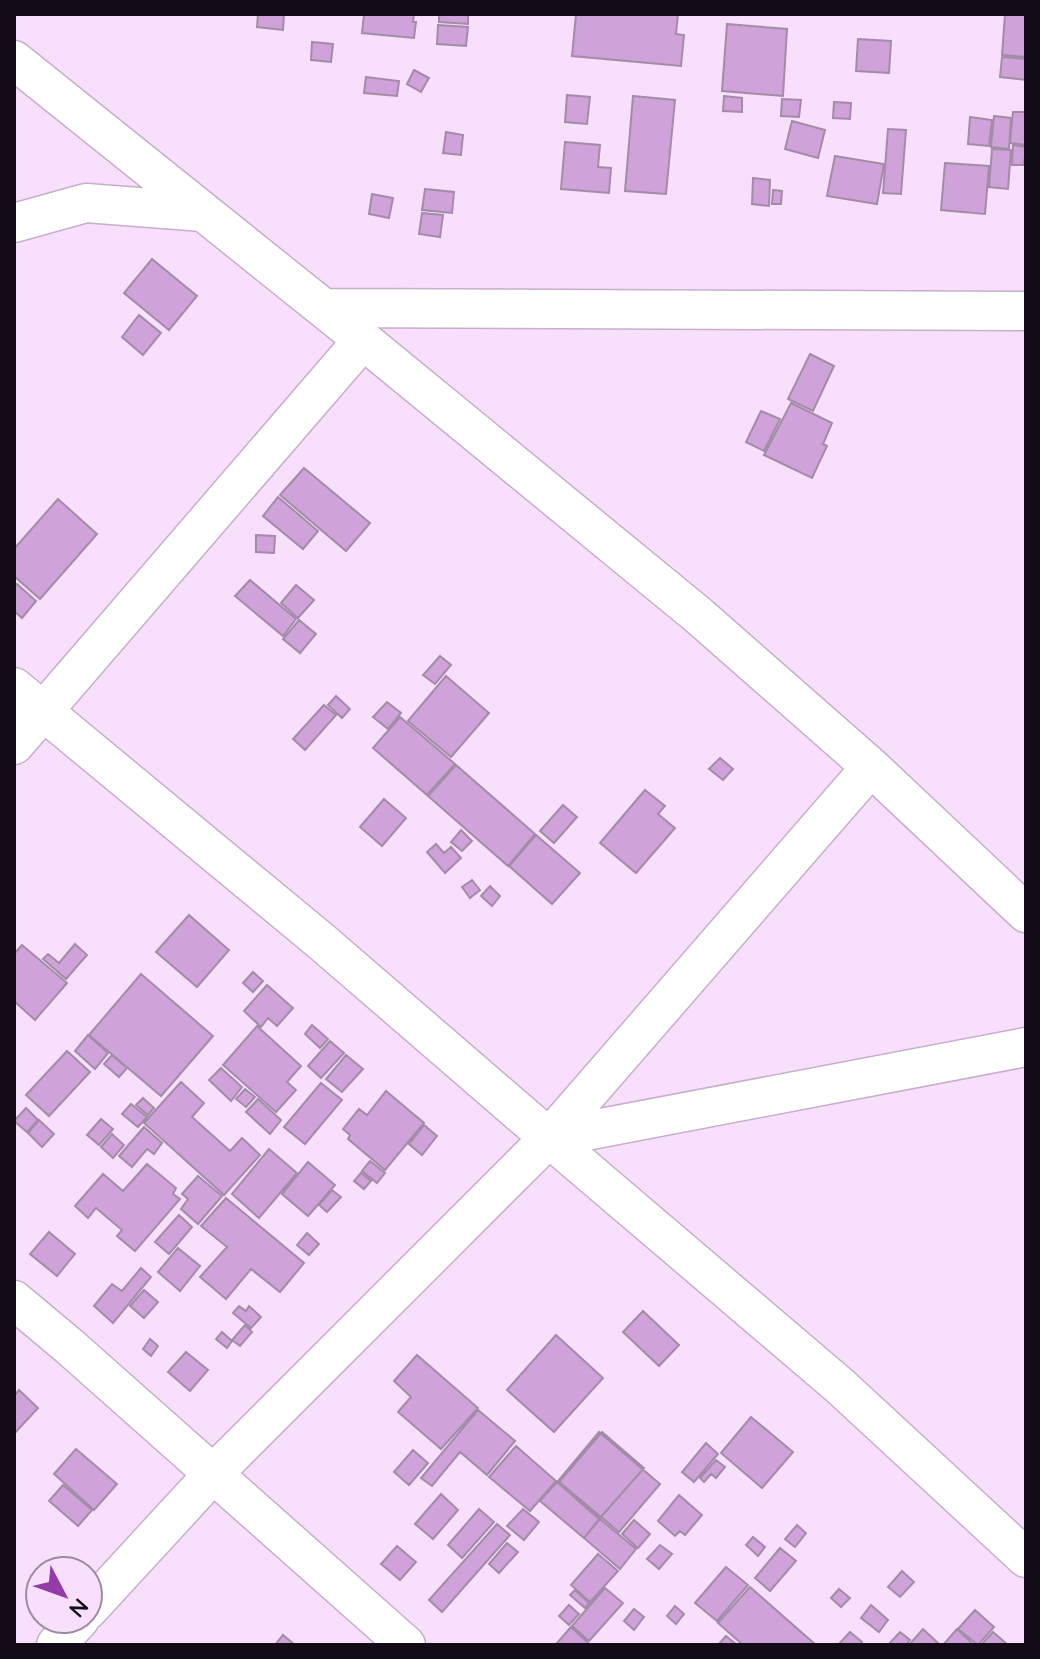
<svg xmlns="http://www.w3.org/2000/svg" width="1040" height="1659" font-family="Quicksand,sans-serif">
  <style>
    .building { fill: #cfa2d9; stroke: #a28ca7; stroke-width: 2 }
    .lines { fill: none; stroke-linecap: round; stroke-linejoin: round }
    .street-casing { stroke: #c6afca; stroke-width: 41 }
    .street { stroke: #fff; stroke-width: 38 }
  </style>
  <rect width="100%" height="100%" fill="#f8e0fd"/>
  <path class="building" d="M258,14H284L283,30L257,27Z
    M364,14H414L413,22H416L414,38L362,33Z
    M439,14H468V24L439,22Z
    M576,14H678L676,34L684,35L681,66L572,56Z
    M1005,14H1026V57L1002,55Z
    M727,24L787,29L783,96L722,91Z
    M438,25L468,27L466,46L437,44Z
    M858,39L891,41L889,73L856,71Z
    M312,42L333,44L331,62L311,60Z
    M1002,57L1026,59V80L1000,77Z
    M414,70L429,78L421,92L407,84Z
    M366,77L399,81L397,96L364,93Z
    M567,95L590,97L587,124L565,122Z
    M633,96L675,100L666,194L625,191Z
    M724,96L742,98V112L723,111Z
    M782,99L801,100L799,117L781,116Z
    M834,102L851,103L850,119L833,118Z
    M1013,112H1026V145L1010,143Z
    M994,116L1011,118L1009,149L991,147Z
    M970,117L992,120L989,146L968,144Z
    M792,121L825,130L818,158L785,149Z
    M888,129L906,130L901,194L883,193Z
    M446,132L463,135L461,155L443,153Z
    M565,142L600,145L598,167L611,168L609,193L561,189Z
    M1013,145L1026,147L1024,165H1012Z
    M992,149L1011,150L1008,189L989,187Z
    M835,156L884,164L877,204L827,196Z
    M945,163L989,166L985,214L941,210Z
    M753,178L770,180L769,206L752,204Z
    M425,189L454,192L452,213L422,210Z
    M773,190L782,191L781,204H772Z
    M372,194L393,198L389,218L369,214Z
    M422,213L443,215L440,237L419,234Z
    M152,259L197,296L169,330L124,293Z
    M139,315L161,333L143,355L122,337Z
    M810,354L834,366L813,411L788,399Z
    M791,403L832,423L823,444L827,446L812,478L764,455Z
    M761,411L780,419L764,451L746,442Z
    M304,468L370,523L346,551L280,495Z
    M278,497L318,531L303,549L263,516Z
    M58,499L97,534L40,599L14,576V549Z
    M256,535L275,536L274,553L256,552Z
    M250,580L296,619L283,636L235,596Z
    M17,584L36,601L22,618L14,611V588Z
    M296,585L314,600L298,618L281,603Z
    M299,620L316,634L300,653L283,639Z
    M440,656L451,665L435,684L423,675Z
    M446,676L489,713L451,757L408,721Z
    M336,696L350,709L342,718L328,705Z
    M387,702L401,713L388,729L373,717Z
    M324,705L336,715L305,750L293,739Z
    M400,717L455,764L427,795L373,748Z
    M720,758L733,769L723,780L709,769Z
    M456,765L535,834L508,866L428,796Z
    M645,790L665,806L658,814L675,828L636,873L600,843Z
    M384,799L406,818L382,846L360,827Z
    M563,805L577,817L554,843L540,831Z
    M461,830L472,841L462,851L451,842Z
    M536,835L580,873L552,904L509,866Z
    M436,844L444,853L451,847L461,858L445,873L427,852Z
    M472,880L480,890L470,898L462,887Z
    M490,886L500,896L492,906L481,896Z
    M189,915L229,950L197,987L156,952Z
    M75,944L87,955L66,979L43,959L48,954L59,963Z
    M22,945L67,983L35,1020L14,1001V954Z
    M253,972L263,981L253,992L243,983Z
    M141,974L213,1036L161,1096L89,1035Z
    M267,985L293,1008L277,1026L268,1018L261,1027L244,1011Z
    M312,1025L328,1039L320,1048L305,1034Z
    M257,1026L301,1066L287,1082L296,1090L276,1112L223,1065Z
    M88,1035L108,1053L95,1069L75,1051Z
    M330,1041L344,1053L321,1078L308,1066Z
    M67,1051L90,1072L49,1116L26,1095Z
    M112,1055L127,1068L119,1077L104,1064Z
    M346,1055L363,1069L342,1092L326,1079Z
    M221,1068L242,1087L231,1101L209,1080Z
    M181,1082L204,1103L192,1117L230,1151L242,1138L260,1155L224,1195L144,1123Z
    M321,1083L342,1100L305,1144L284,1127Z
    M245,1089L255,1097L246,1107L236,1099Z
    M386,1091L424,1123L385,1170L348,1139L350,1135L343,1129L359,1109L367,1115Z
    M143,1098L154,1108L148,1115L136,1105Z
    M258,1099L281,1120L270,1134L246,1112Z
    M131,1104L147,1117L138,1127L122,1114Z
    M26,1108L38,1120L27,1132L14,1121Z
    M101,1119L113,1129L99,1145L87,1135Z
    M39,1120L54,1134L42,1147L28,1133Z
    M424,1125L437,1136L422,1155L409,1144Z
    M144,1127L162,1143L154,1154L147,1149L132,1167L119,1156Z
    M112,1134L124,1145L113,1158L101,1147Z
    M269,1149L297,1173L259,1218L232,1194Z
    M370,1161L385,1173L377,1183L362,1171Z
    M308,1162L335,1185L308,1216L282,1194Z
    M147,1164L176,1188L173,1194L180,1199L135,1251L117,1236L122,1230L96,1208L88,1218L75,1206L103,1174L123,1191Z
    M361,1173L371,1181L364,1189L354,1181Z
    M198,1176L222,1196L198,1224L181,1209L188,1199L182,1194Z
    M332,1190L341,1197L327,1212L319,1205Z
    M226,1198L304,1263L280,1292L251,1269L226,1299L200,1277L227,1247L201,1226Z
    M179,1215L192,1227L169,1254L155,1242Z
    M49,1232L75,1254L57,1276L30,1254Z
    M307,1233L319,1244L309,1255L297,1245Z
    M178,1248L200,1266L180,1291L158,1272Z
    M141,1268L151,1277L113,1323L94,1306L112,1284L122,1291Z
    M144,1290L158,1302L144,1318L130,1306Z
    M239,1306L246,1311L249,1306L261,1317L251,1328L233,1313Z
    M643,1311L679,1345L659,1366L623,1332Z
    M245,1325L252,1332L240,1346L232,1340Z
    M222,1332L232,1341L227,1348L216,1339Z
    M556,1335L603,1378L554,1432L507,1390Z
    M150,1339L158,1346L151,1356L143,1349Z
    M186,1352L208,1370L190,1391L168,1372Z
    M417,1355L478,1408L441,1449L398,1412L411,1397L394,1381Z
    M19,1390L38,1408L14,1434V1396Z
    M478,1410L515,1441L487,1475L460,1452L432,1486L421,1478Z
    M751,1417L793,1452L762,1488L721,1453Z
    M599,1432L660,1484L619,1532L558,1481Z
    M602,1432L644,1468L600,1518L559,1482Z
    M706,1443L718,1454L694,1482L682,1472Z
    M516,1446L556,1481L530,1511L489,1477Z
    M76,1449L117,1484L94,1510L54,1474Z
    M413,1450L428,1463L409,1485L394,1472Z
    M716,1460L725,1467L716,1478L711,1474L704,1482L700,1478Z
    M557,1482L599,1519L584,1538L540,1501Z
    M63,1485L92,1510L78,1526L49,1501Z
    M441,1494L458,1510L433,1539L415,1524Z
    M679,1495L702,1515L685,1535L680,1531L675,1536L658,1521Z
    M479,1509L494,1522L462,1558L448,1545Z
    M523,1509L539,1522L524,1540L507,1526Z
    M600,1519L636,1549L620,1569L584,1538Z
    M634,1520L650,1534L638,1548L622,1534Z
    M497,1524L510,1535L442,1612L429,1600Z
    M797,1525L806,1533L795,1547L785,1539Z
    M753,1537L765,1547L758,1556L746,1545Z
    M507,1543L518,1552L499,1573L489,1564Z
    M660,1545L672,1554L659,1569L647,1559Z
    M397,1546L416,1562L400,1580L381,1564Z
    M780,1548L796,1561L770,1591L755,1578Z
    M598,1554L618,1571L590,1602L571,1585Z
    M726,1567L748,1585L717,1621L695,1603Z
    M902,1571L914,1582L900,1597L888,1587Z
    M750,1587L816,1645H743L718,1623Z
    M605,1588L623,1603L589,1641L572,1626Z
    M839,1589L850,1598L841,1607L831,1598Z
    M575,1590L589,1603L585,1608L570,1595Z
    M569,1605L579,1614L569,1625L559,1616Z
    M871,1605L888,1620L879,1632L861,1618Z
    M675,1606L684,1614L676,1624L667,1616Z
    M634,1609L644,1617L634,1630L624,1621Z
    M975,1610L994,1627L978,1645L958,1629Z
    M571,1627L588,1643L586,1645H560L557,1643Z
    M923,1629L938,1643L936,1645H909Z
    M957,1629L974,1645H943Z
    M850,1632L862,1642L860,1645H838Z
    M900,1632L910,1640L906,1645H888Z
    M993,1632L1008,1645H981Z
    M283,1635L295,1645H275Z
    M726,1636L737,1645H718Z"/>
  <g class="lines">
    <g class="street-casing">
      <path id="street" d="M14,60L363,340L698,615L871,767L1026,913
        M14,223L86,203L203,212
        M324,308L1026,311
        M14,687L322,942L549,1138L840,1386L1026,1558
        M14,745L363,340
        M549,1138L1026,1047
        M14,1300L69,1346L406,1645
        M88,1610L213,1474L549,1138L871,767
        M56,1645L80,1619"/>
    </g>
    <use href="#street" class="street"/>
  </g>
  <rect width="1040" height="1659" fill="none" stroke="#130b15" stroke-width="32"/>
  <g transform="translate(64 1595) rotate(131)"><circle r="38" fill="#f8e0fd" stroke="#9c8ba0" stroke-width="2"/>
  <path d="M0-6L14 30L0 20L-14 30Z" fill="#943ba7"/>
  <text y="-12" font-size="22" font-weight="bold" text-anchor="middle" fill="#130b15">N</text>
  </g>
</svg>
